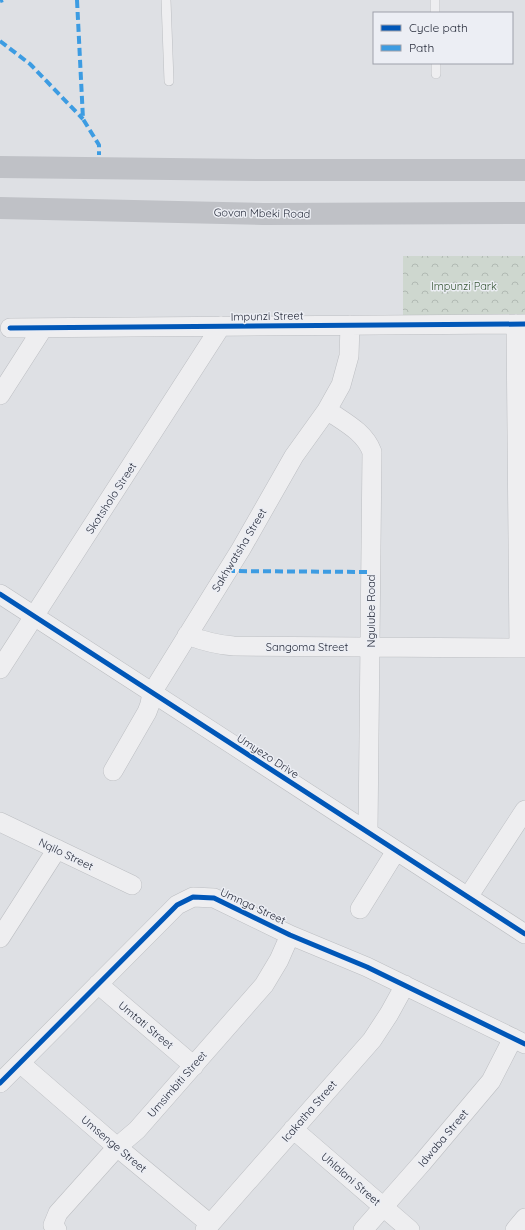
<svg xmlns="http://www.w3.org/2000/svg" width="525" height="1230" font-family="Quicksand,sans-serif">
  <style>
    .forest { fill: url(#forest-crowns) }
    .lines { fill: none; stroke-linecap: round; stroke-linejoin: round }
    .lane-casing { stroke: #bcbec2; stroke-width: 10 }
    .street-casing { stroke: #bcbec2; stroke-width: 20 }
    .lane { stroke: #eeeef0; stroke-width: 9 }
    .street { stroke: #eeeef0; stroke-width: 19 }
    .secondary { stroke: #bfc1c6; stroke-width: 22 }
    .quiet { stroke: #3d9ce2; stroke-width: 4; stroke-dasharray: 8 4; stroke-linecap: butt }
    .cycleway-casing { stroke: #eceef4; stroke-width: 8 }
    .cycleway { stroke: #0057b8; stroke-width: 5 }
    .labels { text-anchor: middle; stroke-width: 3; stroke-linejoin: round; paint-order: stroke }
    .street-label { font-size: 11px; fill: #272c3b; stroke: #eceef4 }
    .park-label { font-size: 11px; fill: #375635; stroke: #eceef4 }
  </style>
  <defs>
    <pattern id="forest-crowns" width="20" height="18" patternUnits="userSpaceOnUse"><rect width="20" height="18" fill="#ced7cf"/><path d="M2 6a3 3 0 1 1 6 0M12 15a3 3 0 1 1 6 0" fill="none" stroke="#b1b9b3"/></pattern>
  </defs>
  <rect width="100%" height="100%" fill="#dee0e4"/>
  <path class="forest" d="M403,256H525V315L403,316Z"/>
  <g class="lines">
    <g class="lane-casing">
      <path id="lane" d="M166,0L169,81
        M435,0V13
        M436,63V74"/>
    </g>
    <g class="street-casing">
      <path id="street" d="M516,324L519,648
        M10,328L525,324
        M0,395L43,328
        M327,410C344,422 365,432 372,452L368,832
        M0,594L525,934
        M187,635C203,641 217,645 234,646L525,648
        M0,669L221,326
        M113,771L147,712L150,704L152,692L158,683L241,549L294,456L327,410L341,385L349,356L350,325
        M0,822L132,885
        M468,897L525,810
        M360,909L396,851
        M0,938L57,849
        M98,984L194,1066
        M20,1063L117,1147L210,1224
        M0,1083L177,905L193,897L214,898L290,935L367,967L525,1044
        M293,1129L410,1230
        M57,1230L53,1225L58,1213L117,1147L137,1130L264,985L279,960L290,935
        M205,1230L372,1040L389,1014L405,985
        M363,1230L422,1163L491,1081L513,1038
        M515,1230L525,1218"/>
    </g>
    <use href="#lane" class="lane"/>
    <use href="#street" class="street"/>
    <path class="secondary" d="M0,167L256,170H525
      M0,208L263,214L525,213"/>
    <path class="quiet" d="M77,0L83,119L99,145V155
      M0,1L3,0
      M0,41L30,64L83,119
      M227,571L371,572"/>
    <g class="cycleway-casing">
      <path id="cycleway" d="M10,328L525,324
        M0,594L525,934
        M0,1083L177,905L193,897L214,898L290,935L367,967L525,1044"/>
    </g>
    <use href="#cycleway" class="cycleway"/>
  </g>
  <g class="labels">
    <g class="street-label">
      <text transform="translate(262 213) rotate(1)" y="4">Govan Mbeki Road</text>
      <text transform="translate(267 316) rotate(-1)" y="4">Impunzi Street</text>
      <text transform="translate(111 498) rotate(-57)" y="4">Skotsholo Street</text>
      <text transform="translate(239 550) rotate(-59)" y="4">Sakhwatsha Street</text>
      <text transform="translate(371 611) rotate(-90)" y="4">Ngulube Road</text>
      <text x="307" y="651">Sangoma Street</text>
      <text transform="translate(268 756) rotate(33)" y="4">Umyezo Drive</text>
      <text transform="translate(66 854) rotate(26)" y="4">Nqilo Street</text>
      <text transform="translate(253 906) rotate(25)" y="4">Umnga Street</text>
      <text transform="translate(146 1025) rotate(40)" y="4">Umtati Street</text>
      <text transform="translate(177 1084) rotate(-49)" y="4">Umsimbiti Street</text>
      <text transform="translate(309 1111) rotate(-49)" y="4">Icakatha Street</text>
      <text transform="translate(443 1138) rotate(-50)" y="4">Idwaba Street</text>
      <text transform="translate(114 1144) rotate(40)" y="4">Umsenge Street</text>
      <text transform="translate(351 1179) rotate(41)" y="4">Uhlalani Street</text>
    </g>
    <g class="park-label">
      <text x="464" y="290">Impunzi Park</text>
    </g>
  </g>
  <rect x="373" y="12" width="140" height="52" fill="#eceef4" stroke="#9da0aa"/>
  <rect x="381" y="25" width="20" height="6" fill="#0057b8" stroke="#9da0aa"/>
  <text x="409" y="32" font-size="12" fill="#272c3b">Cycle path</text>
  <rect x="381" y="45" width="20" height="6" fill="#3d9ce2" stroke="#9da0aa"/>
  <text x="409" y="52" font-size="12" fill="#272c3b">Path</text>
</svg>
